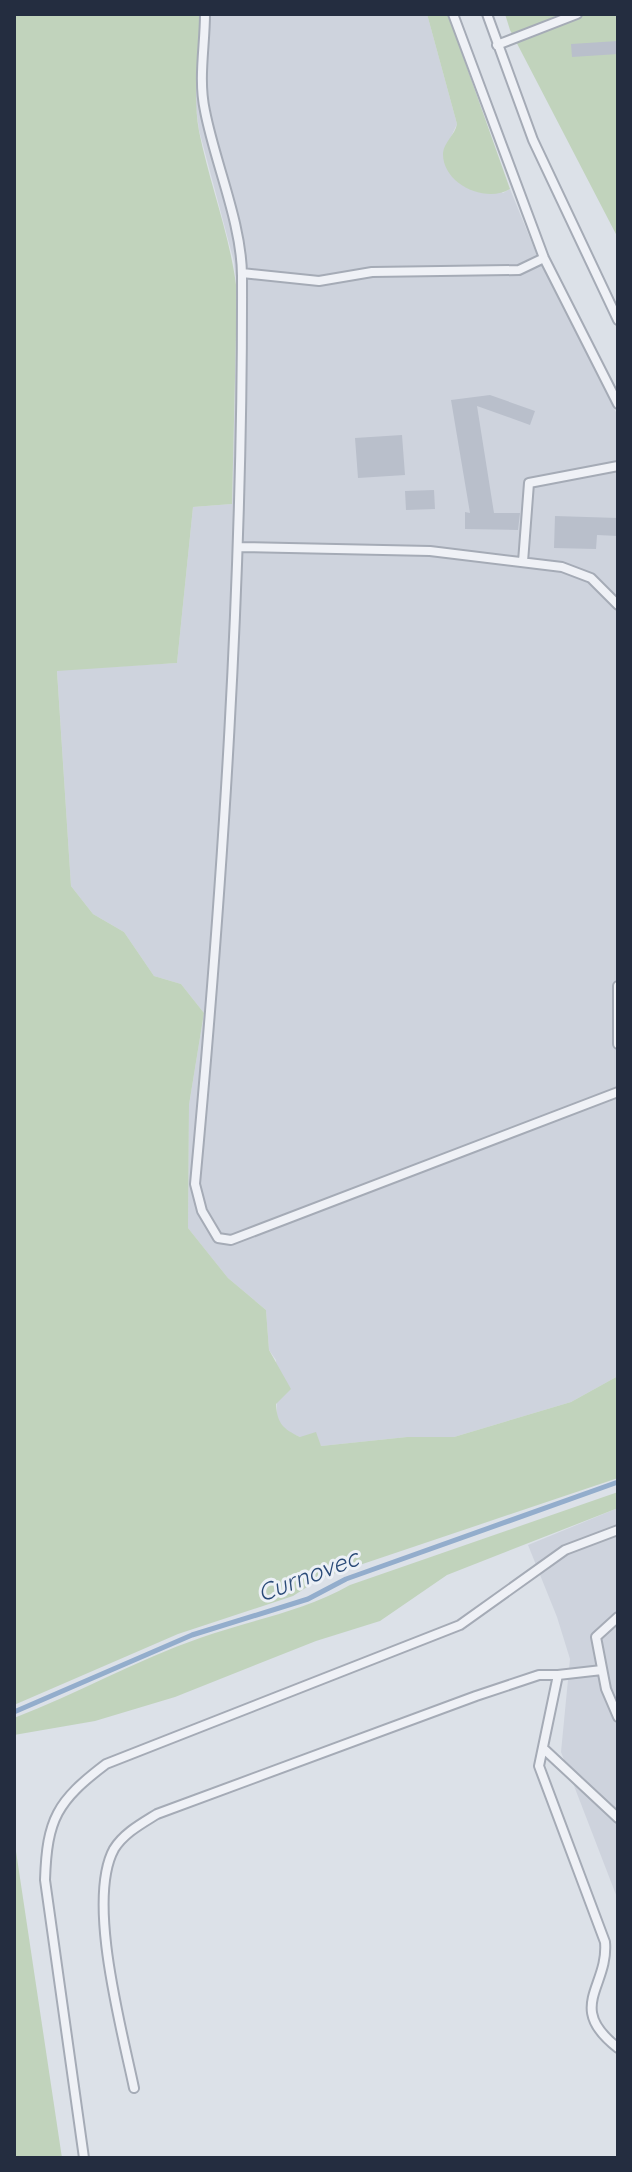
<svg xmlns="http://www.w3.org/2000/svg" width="632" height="2172" font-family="Quicksand,sans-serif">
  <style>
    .built { fill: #ced3dd }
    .green { fill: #c1d3bc }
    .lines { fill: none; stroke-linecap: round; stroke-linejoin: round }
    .stream { stroke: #93adcc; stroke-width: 5 }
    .building { fill: #b9bfcb }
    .service-casing { stroke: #a5abb6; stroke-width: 12 }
    .service { stroke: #eff1f6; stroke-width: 8 }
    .labels { text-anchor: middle; stroke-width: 6; stroke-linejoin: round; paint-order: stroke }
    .water-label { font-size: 24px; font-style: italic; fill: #2a4a78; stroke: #ecf0f6 }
  </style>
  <rect width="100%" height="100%" fill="#dce1e8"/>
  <path class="built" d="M200,14H427L457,124L443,154L503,193L510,189L538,258L618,416V1376L571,1402L454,1437H407L321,1446L284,1430L277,1418L276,1360L269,1350L266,1310L228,1278L188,1228L189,1105L204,1013L181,984L154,976L124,932L93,914L71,886L57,670L177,663L193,507L232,504L237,293L234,262L199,130L195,99Z
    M618,1508V1900L561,1752L570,1659L557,1617L528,1545Z"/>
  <path class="green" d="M14,14H200C200,53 192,92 199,131C210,186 231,237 237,293L232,504L193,507L177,663L57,671L71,886L93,914L124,932L154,976L181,984L204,1013L189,1105L188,1228L228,1278L266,1310L269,1350L291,1389L276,1404C277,1423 283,1429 300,1437L316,1432L321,1446L407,1437H454L571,1402L618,1376V1478L321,1578L293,1596L178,1634L14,1705Z
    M427,14H448L510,189C486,204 442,184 443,153C444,142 455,135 457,124Z
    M505,14H618V238L510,30Z
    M618,1492V1508L447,1575L380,1621L316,1641L175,1697L95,1721L14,1735V1718C77,1694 136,1660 200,1638C251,1620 302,1612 350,1585Z
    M14,1838L62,2158H14Z"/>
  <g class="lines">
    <path class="stream" d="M14,1712L192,1635L308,1599L346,1579L618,1482"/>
  </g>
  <path class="building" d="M618,41V54L572,57L571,44Z
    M490,395L535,411L530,425L477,406L494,513H520L518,530L465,529V512L470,513L451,400Z
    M402,435L405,475L358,478L355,438Z
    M434,490L435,509L406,510L405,491Z
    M555,516L618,518V536L597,535L596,549L554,548Z"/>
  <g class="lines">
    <g class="service-casing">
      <path id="service" d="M205,14C205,46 198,79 205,111C215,163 242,224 242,276C243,579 223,882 195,1184L202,1211L218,1238L231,1240L618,1092
        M453,14L544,258L618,404
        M487,14L533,140L618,320
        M497,45L577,14
        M242,273L319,281L372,272L519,270L544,258
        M239,547L430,551L562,567L591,578L618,605
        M523,562L529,483L618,466
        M618,986V1044
        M618,1617L596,1637L606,1689L618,1717
        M602,1670L558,1675L539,1766L605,1942C609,1987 565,2007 618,2048
        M545,1750L618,1818
        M134,2088C122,2030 86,1900 114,1849C124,1833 141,1824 157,1814L476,1696L539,1675H558
        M84,2158L45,1880C47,1819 57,1801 106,1764L460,1625L565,1550L618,1530"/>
    </g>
    <use href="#service" class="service"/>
  </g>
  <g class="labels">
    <g class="water-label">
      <text transform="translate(308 1576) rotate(-21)" y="8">Curnovec</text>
    </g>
  </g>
  <rect width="632" height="2172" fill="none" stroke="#242d40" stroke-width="32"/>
</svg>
